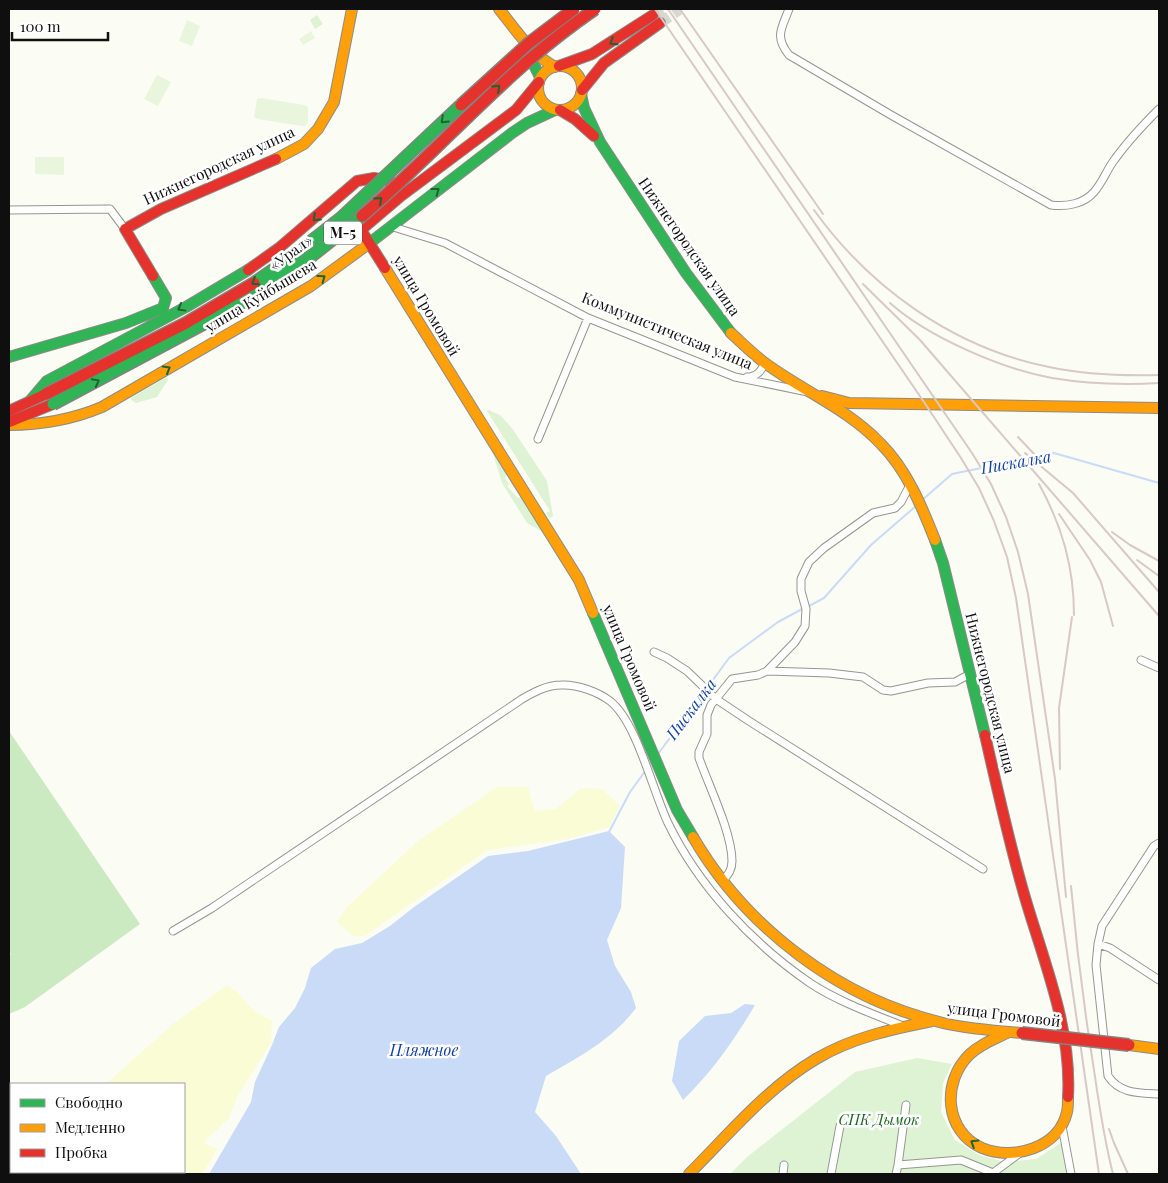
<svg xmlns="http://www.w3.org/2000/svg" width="1168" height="1183" font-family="'Playfair Display',serif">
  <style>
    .green { fill: #def3d4 }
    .forest { fill: #cceac1 }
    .sand { fill: #fafcd5 }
    .pitch { fill: #e9f6dd }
    .water { fill: #c9dbf7 }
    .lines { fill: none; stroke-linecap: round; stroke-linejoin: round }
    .stream { stroke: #c9dbf7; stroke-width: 2 }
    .primary-tunnel { stroke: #d8d8d2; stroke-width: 11; stroke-dasharray: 11 5.5; stroke-linecap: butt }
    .street-casing { stroke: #959692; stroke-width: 9 }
    .fast-casing { stroke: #8c8c89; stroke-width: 12 }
    .slow-casing { stroke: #8c8c89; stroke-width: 12 }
    .jam-casing { stroke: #8c8c89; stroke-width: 12 }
    .street { stroke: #fefffd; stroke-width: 7 }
    .fast { stroke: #30b455; stroke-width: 10 }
    .slow { stroke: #ff9f0a; stroke-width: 10 }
    .jam { stroke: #e5322d; stroke-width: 10 }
    .rail { stroke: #d8c9c4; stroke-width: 2 }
    .fast-bridge-casing { stroke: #83837f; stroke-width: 14; stroke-linecap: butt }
    .jam-bridge-casing { stroke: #83837f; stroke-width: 14; stroke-linecap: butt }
    .fast-bridge { stroke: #30b455; stroke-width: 11 }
    .jam-bridge { stroke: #e5322d; stroke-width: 11 }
    .oneway { stroke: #206232 }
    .labels { text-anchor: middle; stroke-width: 5; stroke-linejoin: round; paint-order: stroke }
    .shield { fill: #fff; stroke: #575757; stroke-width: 1 }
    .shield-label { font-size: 14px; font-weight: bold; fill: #0f0f0f }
    .street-label { font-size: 15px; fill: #0f0f0f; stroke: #fff }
    .park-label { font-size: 15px; font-style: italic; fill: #1d6820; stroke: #fff }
    .water-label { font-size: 16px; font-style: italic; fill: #1441a4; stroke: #fff }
  </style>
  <rect width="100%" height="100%" fill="#fbfcf4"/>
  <path class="green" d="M317,15L323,24L315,29L310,20Z
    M167,377L168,380L157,397L136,403L131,400V398Z
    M489,410L500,415L512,428L547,481L553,516L550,518L546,513L550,511L487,411Z
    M491,447L508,473L505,478L509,484L507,486L518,498L522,496L545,533L527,523L502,483Z
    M917,1058L952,1064L943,1083L941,1112L955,1140L979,1155L1005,1162L1036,1159L1064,1141L1070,1174H730L747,1157L855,1072Z"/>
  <path class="forest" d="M9,731L140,924L25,1007L9,1014V956L11,954L9,951Z"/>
  <path class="sand" d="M497,787H528L535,811L556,809L581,788L602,789L620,806L609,827L568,839L487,850L365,936H353L337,922L347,907L417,842Z
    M227,985L236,991L254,1011L272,1021L271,1043L238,1095L229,1118L204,1142L211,1147L218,1148L202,1174H114L111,1172H184V1084H106L173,1024Z"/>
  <path class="pitch" d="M187,20L200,26L192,46L179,41Z
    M311,31L315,38L303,45L299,39Z
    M157,75L171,82L158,106L144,99Z
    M261,98L304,105L308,107V122L305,126H301L258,119L254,117L257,99Z
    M35,157H64V175L35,174Z"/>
  <path class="water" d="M609,831L625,847L621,908L607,940L615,966L631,992L636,1008C613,1039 579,1057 546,1076L535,1112L556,1136L581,1174H209L251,1102L255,1082L272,1045L279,1027L295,1008L305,988L311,968L335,949L362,943L390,926L414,907L488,856L528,851Z
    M745,1004L755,1005C735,1039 712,1072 683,1100L672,1081L679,1041L705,1016L731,1013Z"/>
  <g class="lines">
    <path class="stream" d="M921,501L952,474L1054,453L1159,483
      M809,606L824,598L871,545L916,506
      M707,688L729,658L778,622L804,608
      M658,754L704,692
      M609,832L630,792L646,770"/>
    <path class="primary-tunnel" d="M653,15L663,9
      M660,23L680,9"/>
    <g class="street-casing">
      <path id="street" d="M789,9C782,28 774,36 789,55L891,115L1051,205C1066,207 1084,204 1094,192C1103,182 1107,169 1115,159C1128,141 1143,125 1159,109
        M9,210L110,209L125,229
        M390,226L445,243L588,318L735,377L808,392
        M747,377C757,377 761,371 765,363
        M538,439L588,318
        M654,652L667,658L687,671L716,699L749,721L983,869
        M1141,660L1159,668
        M767,671L829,673L863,677L883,690L891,691L928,683L955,682L970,674
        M1159,843L1154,846L1102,926L1098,944L1096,965L1108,1076C1120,1094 1139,1093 1159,1094
        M722,881C728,876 732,870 732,861C732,833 709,786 699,758V752L707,734V715L711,705L732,679L758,675L767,671L795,642L805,626L806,609L801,591V579L809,562L824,548L873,513L895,508L901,502L910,485
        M173,931L212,908L522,699C534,692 547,685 561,685C577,684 598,692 610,701C637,722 653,792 668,823C699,887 752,943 810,983C837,1001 873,1014 903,1026
        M1098,944L1110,948L1159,980
        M1062,1126L1071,1174
        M898,1165L906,1105
        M783,1174L784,1165
        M831,1174L840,1126
        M896,1174L898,1165L961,1160L993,1173L1020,1153"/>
    </g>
    <g class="fast-casing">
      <path id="fast" d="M527,51L540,77
        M581,94L584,108L600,142L686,273L731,333
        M367,245L512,133L527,123L555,110
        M9,357L126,323L163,308L166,298L153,276
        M30,401L47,381L186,307L248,270
        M935,540L943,563L985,735
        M593,613L677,810L693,837"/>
    </g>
    <g class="slow-casing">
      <path id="slow" d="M499,9C516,30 531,54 555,67
        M538 88a22 22 0 1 1 44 0a22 22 0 1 1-44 0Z
        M276,159L304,144L318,129L334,102L352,9
        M385,268L579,580L593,613
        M731,333C742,343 753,354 765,363C803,391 848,409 881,444C907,470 922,507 935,540
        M822,396L849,403L1159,408
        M9,425C42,425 71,420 102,407L311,286L367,245
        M693,837C746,928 840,999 943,1023C969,1029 996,1031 1022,1033
        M1009,1032C995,1039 980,1044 969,1055C942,1082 944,1131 982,1148C1013,1161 1059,1148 1067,1112C1068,1108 1068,1102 1068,1097
        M1129,1045L1159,1049
        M689,1174C729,1134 767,1088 816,1059C851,1038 892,1029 932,1021"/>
    </g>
    <g class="jam-casing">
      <path id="jam" d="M559,66L592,54L653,15
        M582,90L604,63L660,23
        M560,110L575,119L594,136
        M385,268L361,230L401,196L516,110L539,82
        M248,270L279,248L357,181L374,178L390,181
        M153,276L125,229L161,209L276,159
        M9,411L46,394
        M9,422L53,404
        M985,735C997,788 1009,842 1024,894C1043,960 1072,1027 1068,1097"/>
    </g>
    <use href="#street" class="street"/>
    <use href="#fast" class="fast"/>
    <use href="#slow" class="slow"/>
    <use href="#jam" class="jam"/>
    <path class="rail" d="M655,9L926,405L961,458L979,488L994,521L1007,557L1016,598L1099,1174
      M668,9L972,453L991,484L1006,517L1018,552L1028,594L1055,779L1066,897
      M680,9L823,214
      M814,210C870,288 954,348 1049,367C1086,375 1122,376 1159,375
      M863,284L920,340L1159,616
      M890,303C928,337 1002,369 1052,378C1088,384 1123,385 1159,383
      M1018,437L1036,456
      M1025,453L1073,493L1159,592
      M1039,484C1062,526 1074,567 1074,615
      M1059,514L1090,560L1101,582L1113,626
      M1112,532L1130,545L1159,561
      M1137,560L1159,576
      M1060,769L1059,708L1072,617
      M1071,886C1076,943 1083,1000 1092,1057C1098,1096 1103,1136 1113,1174
      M1109,1129L1114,1143L1128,1174"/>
    <g class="fast-bridge-casing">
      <path id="fast-bridge" d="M254,283L286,261L341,218L461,105
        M53,404L250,299L304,262L362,216"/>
    </g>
    <g class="jam-bridge-casing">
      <path id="jam-bridge" d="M461,105L529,43L574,9
        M362,216C420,167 471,110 529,60C550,42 572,25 595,9
        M46,394L186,323L254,283
        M1022,1033L1129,1045"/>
    </g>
    <use href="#fast-bridge" class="fast-bridge"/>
    <use href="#jam-bridge" class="jam-bridge"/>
  </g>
  <defs><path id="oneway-chevron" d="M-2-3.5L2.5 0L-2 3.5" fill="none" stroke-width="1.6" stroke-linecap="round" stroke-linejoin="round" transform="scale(1.25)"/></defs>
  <g class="oneway">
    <use href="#oneway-chevron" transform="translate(613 42) rotate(147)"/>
    <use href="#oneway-chevron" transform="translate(497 88) rotate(-43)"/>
    <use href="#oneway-chevron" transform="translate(444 120) rotate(136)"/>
    <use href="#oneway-chevron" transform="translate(436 191) rotate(-37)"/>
    <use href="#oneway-chevron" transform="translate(379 200) rotate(-42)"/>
    <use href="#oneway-chevron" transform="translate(316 218) rotate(137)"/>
    <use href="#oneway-chevron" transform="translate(322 278) rotate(-36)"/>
    <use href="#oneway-chevron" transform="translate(255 282) rotate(148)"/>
    <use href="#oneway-chevron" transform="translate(181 308) rotate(151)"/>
    <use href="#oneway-chevron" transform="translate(167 369) rotate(-30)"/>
    <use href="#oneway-chevron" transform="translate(96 382) rotate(-27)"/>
    <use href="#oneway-chevron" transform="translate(974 1143) rotate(-148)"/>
  </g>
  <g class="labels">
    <rect class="shield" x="324" y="221.5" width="38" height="23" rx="4"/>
    <g class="shield-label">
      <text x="343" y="238">М-5</text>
    </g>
    <g class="street-label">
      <text transform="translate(219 166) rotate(-25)" y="5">Нижнегородская улица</text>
      <text transform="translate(689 247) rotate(55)" y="5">Нижнегородская улица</text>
      <text transform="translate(291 253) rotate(-36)" y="5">«Урал»</text>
      <text transform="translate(261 296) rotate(-31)" y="5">улица Куйбышева</text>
      <text transform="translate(426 306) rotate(59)" y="5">улица Громовой</text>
      <text transform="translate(667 331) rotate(22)" y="5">Коммунистическая улица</text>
      <text transform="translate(629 658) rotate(67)" y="5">улица Громовой</text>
      <text transform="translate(990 693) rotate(76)" y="5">Нижнегородская улица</text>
      <text transform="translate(1004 1015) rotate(7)" y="5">улица Громовой</text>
    </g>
    <g class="park-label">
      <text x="879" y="1125">СПК Дымок</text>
    </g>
    <g class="water-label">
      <text transform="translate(1016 462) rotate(-10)" y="6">Пискалка</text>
      <text transform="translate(691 709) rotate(-53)" y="6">Пискалка</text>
      <text x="424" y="1056">Пляжное</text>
    </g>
  </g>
  <rect width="1168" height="1183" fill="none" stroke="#0f0f0f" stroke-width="20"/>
  <rect x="10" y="1083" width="175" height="90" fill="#ffffff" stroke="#9f9f9f"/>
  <rect x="20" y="1099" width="25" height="8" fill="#30b455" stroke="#9f9f9f"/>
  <text x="55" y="1108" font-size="15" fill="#0f0f0f">Свободно</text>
  <rect x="20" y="1124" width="25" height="8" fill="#ff9f0a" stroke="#9f9f9f"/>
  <text x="55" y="1133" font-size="15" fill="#0f0f0f">Медленно</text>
  <rect x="20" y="1149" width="25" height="8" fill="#e5322d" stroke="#9f9f9f"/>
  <text x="55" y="1158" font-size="15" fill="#0f0f0f">Пробка</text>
  <path d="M12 32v8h96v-8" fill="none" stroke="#0f0f0f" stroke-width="2.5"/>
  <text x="20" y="32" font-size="15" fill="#0f0f0f" stroke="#ffffff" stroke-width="4" paint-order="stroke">100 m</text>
</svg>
